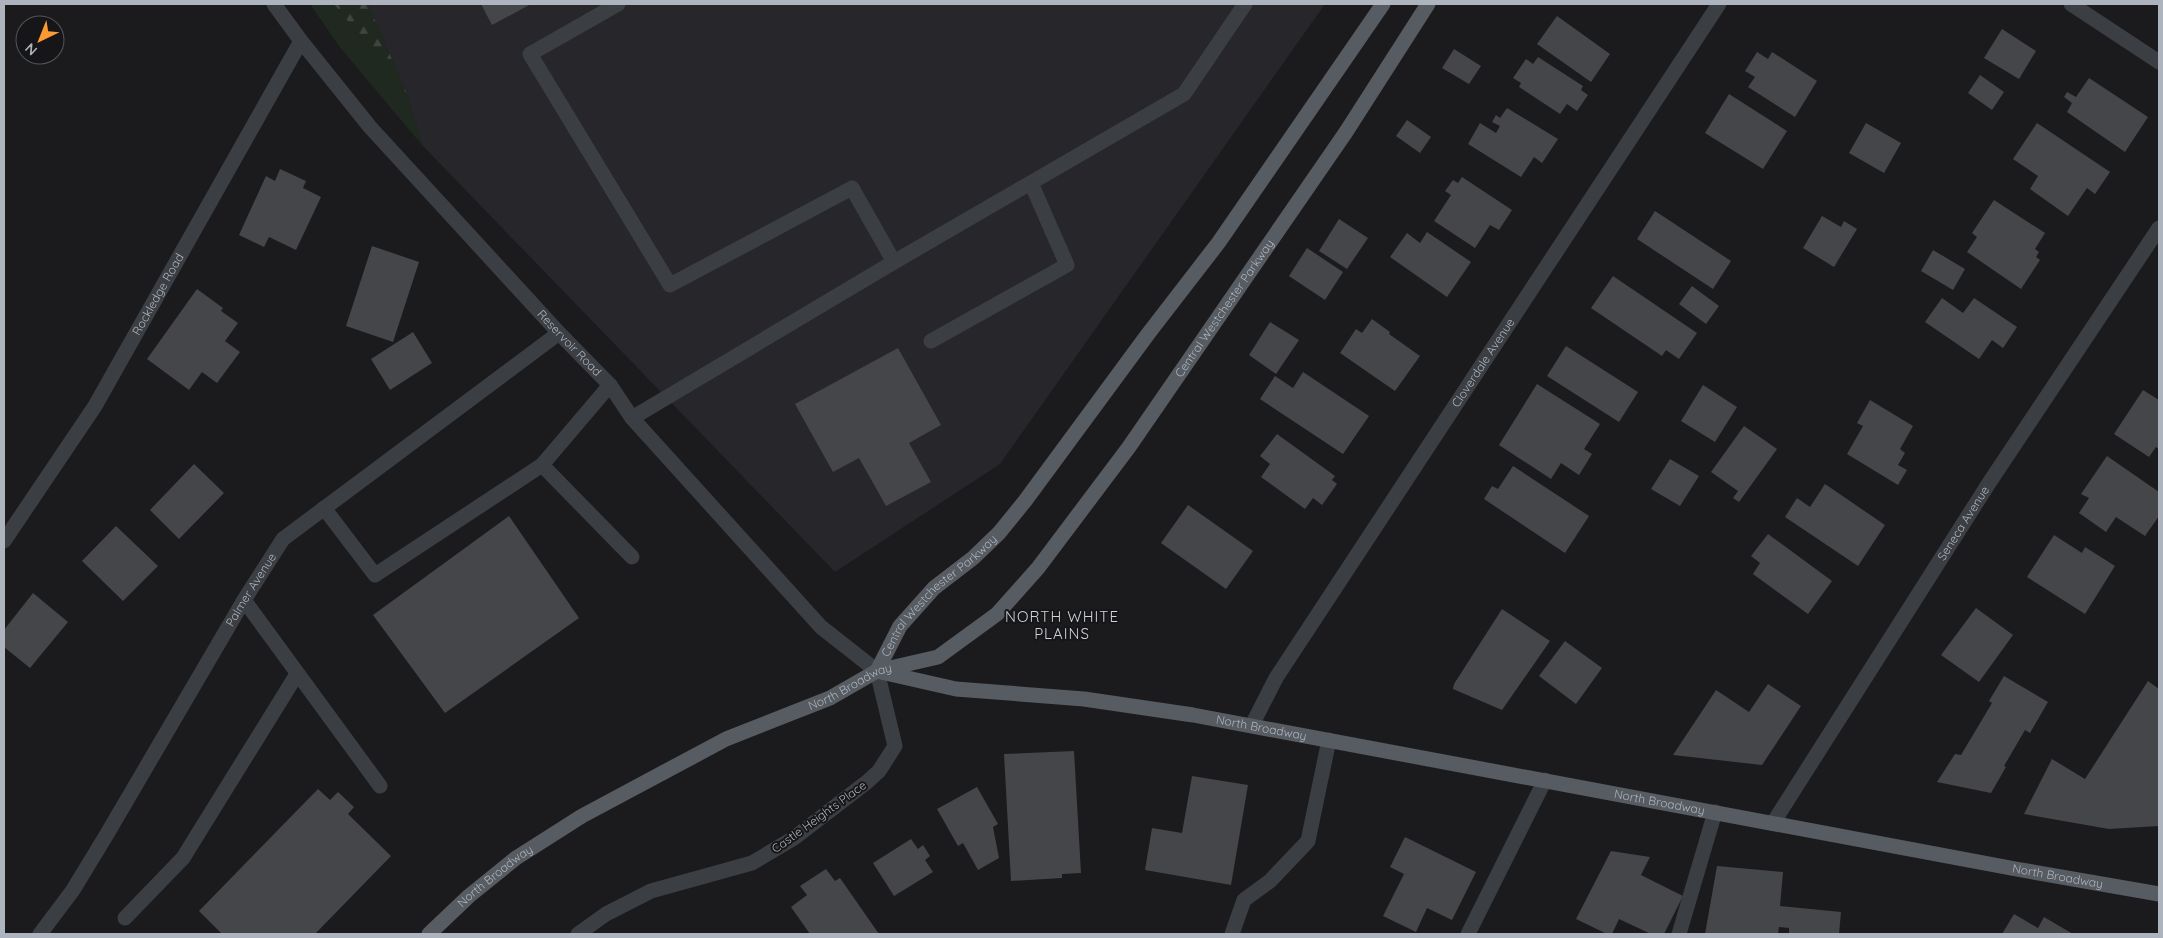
<svg xmlns="http://www.w3.org/2000/svg" width="2163" height="938" font-family="Quicksand,sans-serif">
  <style>
    .built { fill: #27272b }
    .grass { fill: #202920 }
    .forest { fill: url(#forest-firs) }
    .building { fill: #45464a }
    .lines { fill: none; stroke-linecap: round; stroke-linejoin: round }
    .minor { stroke: #3b3e43; stroke-width: 15 }
    .major { stroke: #575b62; stroke-width: 15 }
    .labels { text-anchor: middle; stroke-width: 4; stroke-linejoin: round; paint-order: stroke }
    .street-label { font-size: 12px; fill: #adb4bd; stroke: #161618 }
    .quarter-label { font-size: 15px; letter-spacing: 1px; fill: #ced3d9; stroke: #161618 }
  </style>
  <defs>
    <pattern id="forest-firs" width="22" height="20" patternUnits="userSpaceOnUse" patternTransform="scale(1.25)"><rect width="22" height="20" fill="#202920"/><path d="M5 1l3.5 6h-7zM16 11l3.5 6h-7z" fill="#3e463e"/></pattern>
  </defs>
  <rect width="100%" height="100%" fill="#1b1b1d"/>
  <path class="built" d="M368,4H1325L1000,464L835,572L422,145L407,94Z"/>
  <path class="grass" d="M310,4H334L407,94L422,145L339,46Z"/>
  <path class="forest" d="M334,4H368L407,94Z"/>
  <path class="building" d="M481,4H531L492,25Z
    M1557,16L1610,54L1591,82L1537,44Z
    M2002,29L2036,51L2019,79L1984,58Z
    M1454,49L1481,66L1469,84L1442,68Z
    M1757,52L1768,59L1772,52L1817,81L1795,117L1748,87L1755,77L1745,71Z
    M1538,57L1583,86L1581,90L1588,95L1577,111L1567,104L1560,114L1519,87L1521,83L1513,78L1526,59L1533,64Z
    M1980,75L2004,92L1992,110L1968,93Z
    M2089,78L2148,117L2125,152L2067,112L2072,103L2064,97L2067,92L2076,97Z
    M1729,94L1787,131L1763,169L1705,133Z
    M1507,108L1558,139L1542,163L1534,157L1521,177L1468,144L1480,123L1496,133L1500,126L1492,122L1496,115L1500,118Z
    M1407,120L1431,137L1420,153L1396,136Z
    M1866,123L1901,143L1884,173L1849,153Z
    M2037,123L2110,172L2095,194L2087,188L2068,216L2030,189L2038,176L2013,159Z
    M280,169L306,181L303,188L321,197L296,250L269,237L264,247L239,235L266,176L275,181Z
    M1462,177L1512,210L1499,230L1490,225L1475,248L1434,221L1451,195L1445,191L1453,180L1458,183Z
    M1994,200L2045,233L2035,249L2039,252L2036,257L2040,260L2021,289L1967,252L1977,237L1972,233Z
    M1655,211L1731,261L1713,289L1637,239Z
    M1822,216L1841,227L1844,221L1857,229L1834,267L1803,248Z
    M1339,219L1368,238L1347,269L1319,251Z
    M1427,232L1471,262L1447,297L1390,257L1407,233L1420,243Z
    M372,246L419,262L393,342L346,326Z
    M1307,248L1343,272L1325,300L1289,276Z
    M1933,250L1965,269L1953,290L1921,271Z
    M1613,276L1697,333L1679,359L1666,350L1662,356L1591,308Z
    M1692,286L1719,306L1706,324L1679,304Z
    M197,289L223,308L221,311L238,323L225,341L240,352L217,383L202,372L189,390L147,359Z
    M1942,298L1963,313L1974,298L2017,327L2003,348L1992,340L1979,359L1925,322Z
    M1372,319L1390,332L1389,334L1420,356L1395,391L1340,353L1356,329L1362,333Z
    M1270,322L1299,340L1276,374L1249,355Z
    M413,332L432,363L390,390L371,359Z
    M1566,346L1638,392L1619,422L1547,376Z
    M898,348L941,425L909,443L931,482L886,506L859,458L833,472L795,404Z
    M1303,372L1369,416L1343,454L1260,399L1275,376L1293,388Z
    M1537,384L1600,424L1584,449L1592,454L1579,475L1561,463L1551,479L1499,445Z
    M1703,385L1737,407L1715,442L1681,421Z
    M2143,390L2159,400V449L2156,447L2149,457L2114,434Z
    M1870,400L1913,426L1900,449L1905,453L1898,465L1907,470L1898,485L1847,454L1863,426L1857,423Z
    M1744,426L1777,449L1739,502L1733,498L1738,491L1711,472Z
    M1277,434L1335,476L1332,480L1337,484L1322,505L1313,498L1305,509L1261,477L1270,464L1260,456Z
    M2107,456L2159,492V516L2145,536L2116,517L2106,532L2079,513L2089,498L2081,494Z
    M1670,459L1699,476L1680,506L1651,489Z
    M194,464L224,493L179,539L150,510Z
    M1513,466L1589,516L1565,553L1484,499L1492,486L1498,489Z
    M1825,484L1885,525L1858,566L1785,517L1797,498L1810,507Z
    M1188,505L1253,551L1226,589L1161,543Z
    M509,516L579,618L445,713L373,615Z
    M116,526L158,566L123,601L82,561Z
    M1768,534L1832,581L1808,614L1753,574L1760,563L1751,556Z
    M2054,535L2082,553L2085,547L2115,566L2085,614L2027,577Z
    M33,593L68,622L30,668L4,647V630Z
    M1976,608L2013,635L1979,682L1941,655Z
    M1502,609L1550,641L1502,710L1453,689L1454,684Z
    M1565,641L1602,668L1576,704L1539,676Z
    M2004,676L2048,702L2030,733L2025,730L2004,766L2006,767L1991,793L1937,782L1955,754L1961,755L1992,703L1989,701Z
    M2148,681L2159,689V826L2109,829L2024,814L2052,759L2085,779Z
    M1768,684L1801,706L1762,765L1673,755L1716,690L1749,712Z
    M1074,751L1081,873L1062,874V878L1011,881L1004,754Z
    M1192,776L1248,785L1231,885L1145,870L1152,828L1182,833Z
    M977,787L998,824L993,827L999,858L978,870L963,843L958,846L937,809Z
    M318,789L330,800L338,792L354,807L348,814L391,856L315,934H222L199,911Z
    M1405,837L1476,872L1452,920L1427,908L1416,932L1383,916L1404,874L1390,867Z
    M911,839L918,849L923,845L930,856L925,860L933,872L894,896L873,863Z
    M1611,851L1650,857L1641,875L1683,896L1664,934H1651L1619,919L1612,934H1607L1576,919Z
    M1717,866L1783,872L1780,906L1841,912L1839,934H1789V928L1779,927L1778,934H1705Z
    M826,869L835,881L840,878L879,934H810L791,907L807,895L800,886Z
    M2014,914L2038,928L2044,917L2073,934H2002Z"/>
  <g class="lines">
    <g class="minor">
      <path id="s1" d="M274,4L301,41L370,127L559,333L610,385L632,418L821,627L877,671L895,746L879,771L867,782L794,838L752,863L651,891L606,914L578,934"/>
      <path d="M618,4L530,54L670,285L852,188L894,262"/>
      <path d="M2071,4L2159,62"/>
      <path d="M931,341L1067,265L1031,183"/>
      <path d="M632,418L894,262L1184,94L1245,4"/>
      <path d="M542,465L632,557"/>
      <path d="M324,508L375,575L542,465L610,385"/>
      <path id="s2" d="M4,541L95,406L301,41"/>
      <path d="M244,600L380,786"/>
      <path id="s3" d="M1252,725L1276,678L1719,4"/>
      <path id="s4" d="M1773,823L1989,483L2159,228"/>
      <path d="M125,918L183,858L297,674"/>
      <path id="s5" d="M40,934L73,890L107,834L244,600L283,539L559,333"/>
      <path d="M1232,934L1244,900L1270,881L1308,841L1329,740"/>
      <path d="M1468,934L1545,780"/>
      <path d="M1679,934L1715,812"/>
    </g>
    <g class="major">
      <path id="s6" d="M877,671L900,626L934,588L973,558L999,533L1025,501L1148,334L1219,242L1383,4"/>
      <path id="s7" d="M881,672L956,689L1084,699L1193,715L2016,869L2159,894"/>
      <path id="s8" d="M429,934L469,896L516,858L582,816L726,739L830,698L877,671L938,657L997,614L1038,568L1129,447L1346,132L1428,4"/>
    </g>
  </g>
  <g class="labels">
    <g class="street-label">
      <text dy="4" stroke="none"><textPath href="#s2" startOffset="291">Rockledge Road</textPath></text>
      <text dy="4" stroke="none"><textPath href="#s8" startOffset="1040">Central Westchester Parkway</textPath></text>
      <text dy="4" stroke="none"><textPath href="#s1" startOffset="450">Reservoir Road</textPath></text>
      <text dy="4" stroke="none"><textPath href="#s3" startOffset="430">Cloverdale Avenue</textPath></text>
      <text dy="4" stroke="none"><textPath href="#s4" startOffset="355">Seneca Avenue</textPath></text>
      <text dy="4" stroke="none"><textPath href="#s5" startOffset="404">Palmer Avenue</textPath></text>
      <text dy="4" stroke="none"><textPath href="#s6" startOffset="99">Central Westchester Parkway</textPath></text>
      <text dy="4" stroke="none"><textPath href="#s8" startOffset="492">North Broadway</textPath></text>
      <text dy="4" stroke="none"><textPath href="#s7" startOffset="385">North Broadway</textPath></text>
      <text dy="4" stroke="none"><textPath href="#s7" startOffset="790">North Broadway</textPath></text>
      <text transform="translate(819 817) rotate(-36)" y="4">Castle Heights Place</text>
      <text dy="4" stroke="none"><textPath href="#s8" startOffset="88">North Broadway</textPath></text>
      <text dy="4" stroke="none"><textPath href="#s7" startOffset="1195">North Broadway</textPath></text>
    </g>
    <g class="quarter-label">
      <text x="1062" y="622">NORTH WHITE<tspan x="1062" dy="17">PLAINS</tspan></text>
    </g>
  </g>
  <rect width="2163" height="938" fill="none" stroke="#adb4bd" stroke-width="10"/>
  <g transform="translate(40 40) rotate(223)"><circle r="24" fill="#161618" stroke="#52555a"/>
  <path d="M0-4L9 19L0 12L-9 19Z" fill="#fd9933"/>
  <text y="-8" font-size="14" font-weight="bold" text-anchor="middle" fill="#adb4bd">N</text>
  </g>
</svg>
